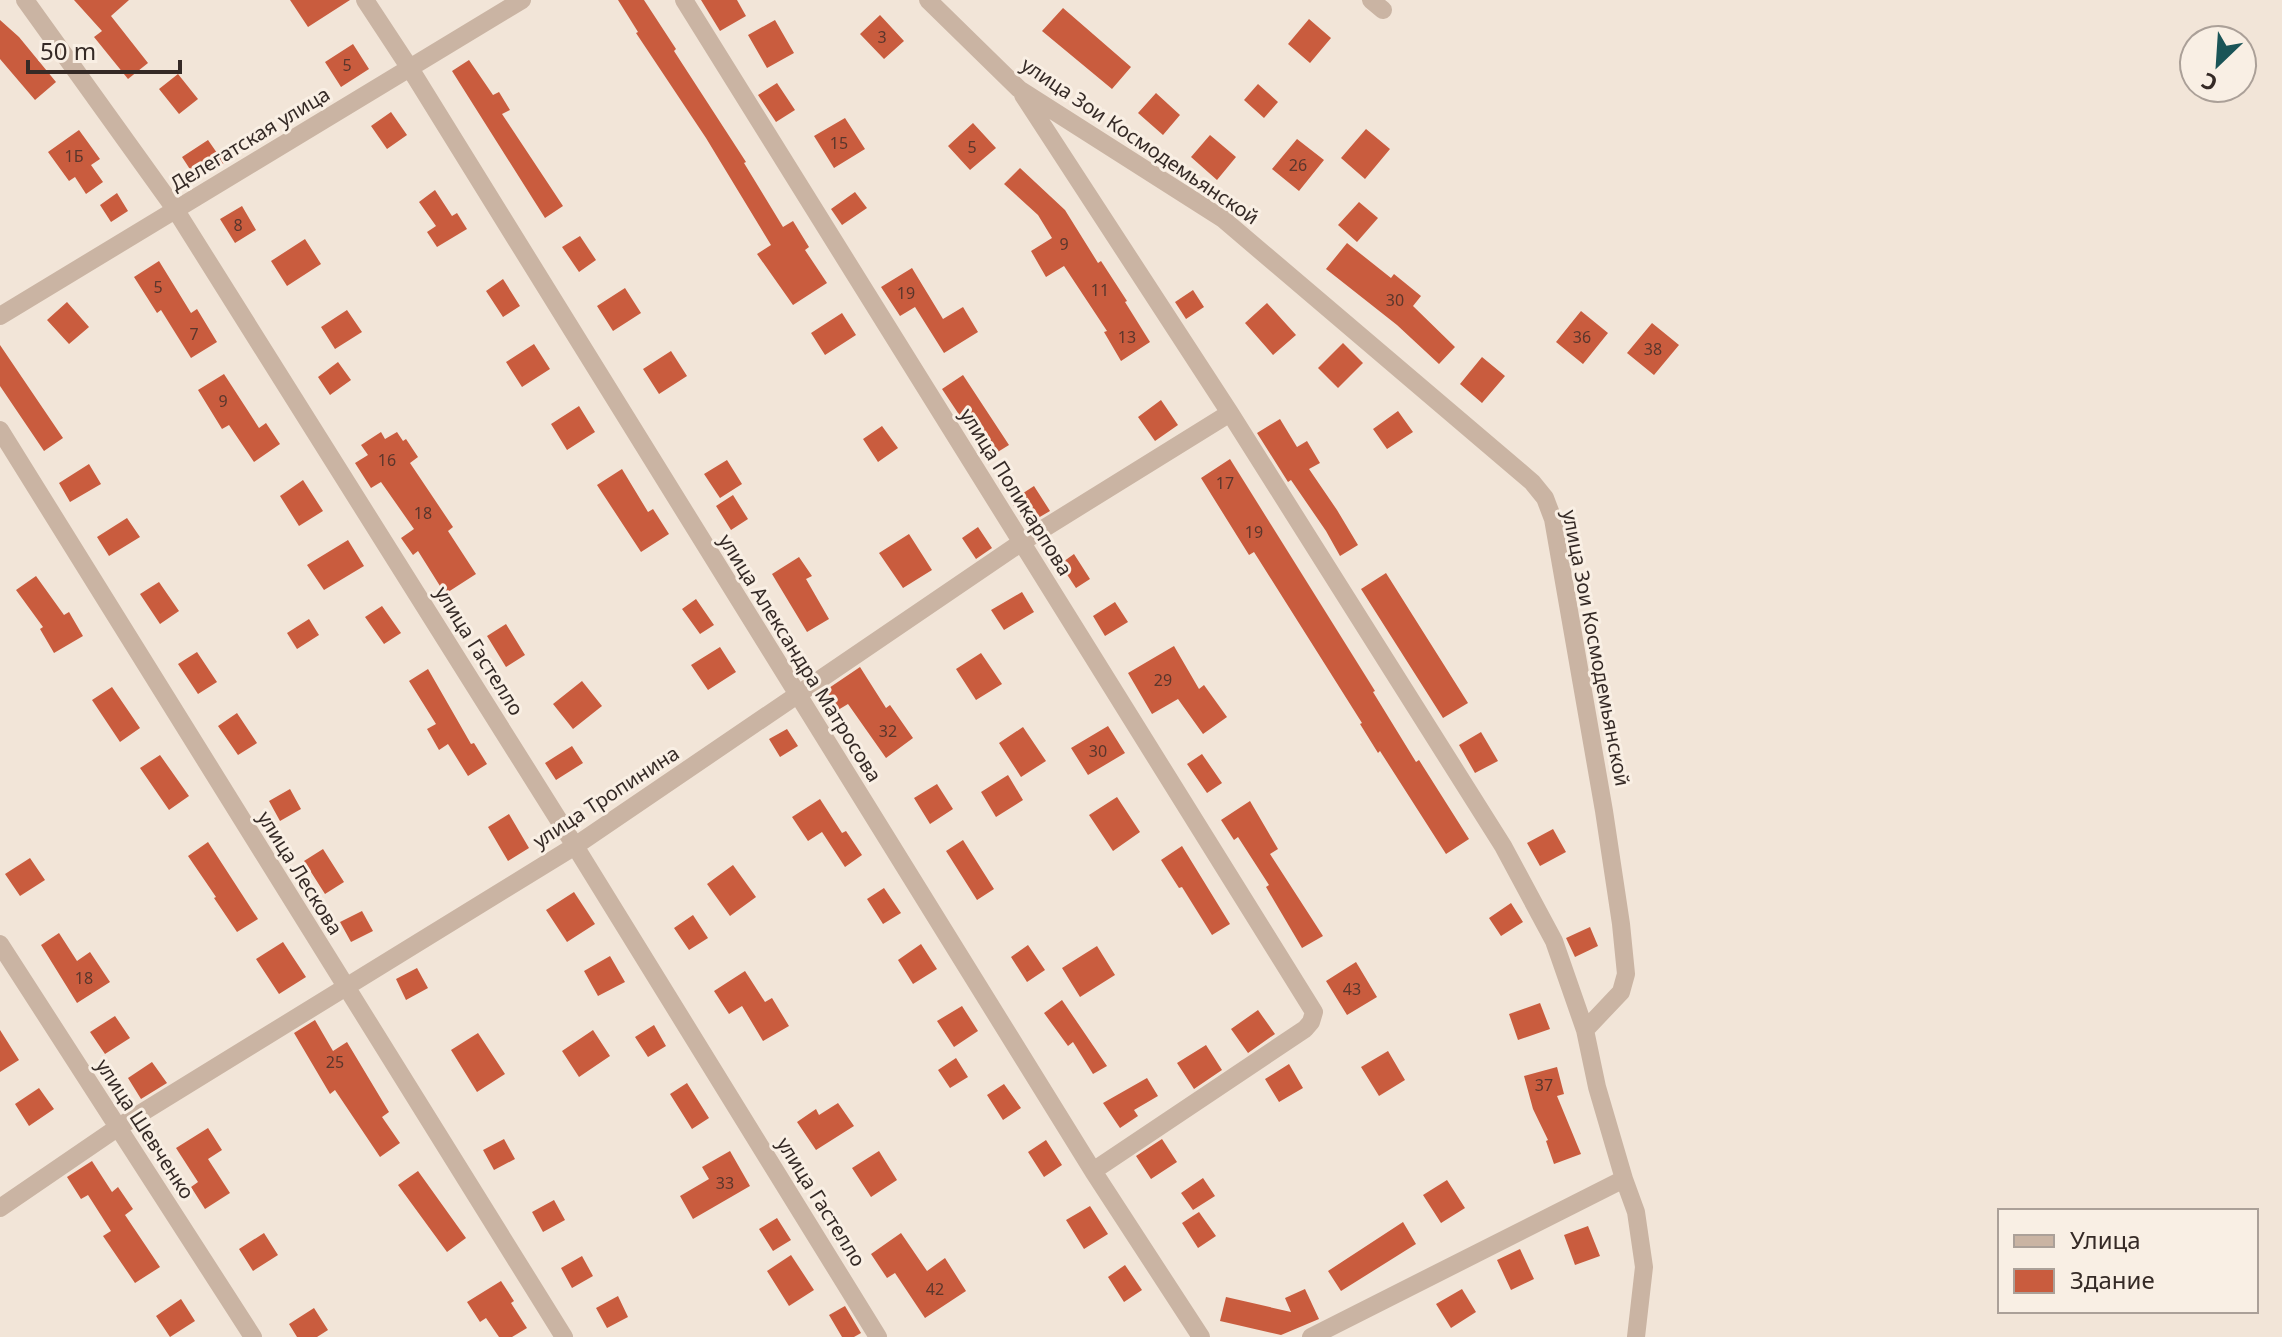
<svg xmlns="http://www.w3.org/2000/svg" width="2282" height="1337" font-family="'Noto Sans',sans-serif">
  <style>
    .building { fill: #c95c3e }
    .lines { fill: none; stroke-linecap: round; stroke-linejoin: round }
    .street { stroke: #cab4a3; stroke-width: 18 }
    .labels { text-anchor: middle; stroke-width: 6; stroke-linejoin: round; paint-order: stroke }
    .number-label { font-size: 16px; fill: #5a362c }
    .street-label { font-size: 20px; fill: #352a26; stroke: #f9efe4 }
  </style>
  <rect width="100%" height="100%" fill="#f2e5d8"/>
  <path class="building" d="M74,0H129L111,16L148,63L128,79L94,37L102,31Z
    M290,0H350L308,27Z
    M618,0H644L676,49L674,51L746,162L744,163L783,227L793,221L809,247L805,250L827,283L793,305L757,254L771,245L706,138L636,33L638,32Z
    M701,0H737L746,16L720,31Z
    M1063,8L1131,67L1112,89L1042,31Z
    M880,15L904,41L884,59L860,34Z
    M1309,19L1331,38L1310,63L1288,44Z
    M0,20L19,37L56,82L35,100L0,59Z
    M775,20L794,53L767,68L748,35Z
    M353,44L369,69L341,87L325,62Z
    M469,60L493,95L499,92L510,110L502,114L563,206L545,218L452,71Z
    M178,74L198,99L179,114L159,89Z
    M777,83L795,110L776,122L758,95Z
    M1258,84L1278,102L1264,118L1244,100Z
    M1156,93L1180,115L1163,135L1138,113Z
    M391,112L407,135L387,149L371,126Z
    M845,118L865,149L834,168L814,136Z
    M973,123L996,148L970,170L948,146Z
    M1366,129L1390,149L1365,179L1341,158Z
    M79,130L100,159L91,165L103,182L86,194L75,177L69,181L48,152Z
    M1210,135L1236,157L1217,180L1191,157Z
    M1297,139L1324,160L1299,191L1272,169Z
    M208,140L224,163L197,180L182,157Z
    M1020,168L1065,210L1098,263L1101,261L1127,301L1125,302L1150,342L1121,361L1104,332L1107,331L1064,266L1046,277L1031,251L1052,238L1038,215L1004,184Z
    M435,190L452,216L457,213L467,229L437,247L427,232L436,226L419,202Z
    M855,192L867,208L842,225L831,209Z
    M117,193L128,211L111,222L100,205Z
    M1359,202L1378,218L1357,242L1338,225Z
    M242,206L256,230L235,243L220,219Z
    M580,236L596,260L579,272L562,247Z
    M305,239L321,264L287,286L271,261Z
    M1347,243L1391,278L1394,274L1421,296L1413,306L1455,347L1439,364L1397,325L1326,269Z
    M159,261L191,313L197,309L217,342L191,358L161,310L157,313L134,277Z
    M912,268L943,319L963,307L978,332L944,353L915,307L900,316L881,287Z
    M503,279L520,306L503,317L486,291Z
    M625,288L641,313L613,331L597,306Z
    M1193,290L1204,307L1186,319L1175,302Z
    M67,302L89,327L69,344L47,320Z
    M1267,303L1296,335L1273,355L1245,323Z
    M347,310L362,332L335,349L321,327Z
    M1581,311L1608,333L1583,364L1556,342Z
    M842,313L856,335L825,355L811,333Z
    M1652,323L1679,345L1654,375L1627,353Z
    M1343,343L1363,363L1338,388L1318,368Z
    M534,344L550,369L522,387L506,362Z
    M0,345L63,438L44,451L0,386Z
    M671,351L687,376L659,394L643,369Z
    M1482,357L1505,376L1482,403L1460,384Z
    M338,362L351,380L330,395L318,377Z
    M224,374L259,428L266,423L280,444L254,462L229,425L222,429L198,390Z
    M963,375L1009,445L988,458L942,389Z
    M1161,400L1178,425L1155,441L1138,417Z
    M579,406L595,432L567,450L551,424Z
    M1398,411L1413,432L1387,449L1373,429Z
    M1280,419L1297,447L1307,441L1320,463L1309,469L1337,510L1358,545L1340,556L1326,531L1291,480L1288,482L1257,433Z
    M882,426L898,448L878,462L863,439Z
    M381,432L385,439L397,432L403,441L406,439L418,457L410,463L453,527L448,531L476,574L445,594L418,551L413,555L401,538L414,529L381,482L371,488L355,463L368,455L361,445Z
    M1230,459L1375,691L1373,692L1416,762L1419,760L1469,839L1446,854L1380,751L1378,753L1360,724L1362,723L1254,552L1249,555L1201,478Z
    M727,460L742,484L720,498L704,474Z
    M89,464L101,484L70,502L59,483Z
    M622,469L648,512L653,509L669,534L641,552L597,485Z
    M303,480L323,511L299,526L280,496Z
    M1034,486L1050,511L1026,525L1011,501Z
    M733,495L748,519L731,530L716,506Z
    M127,518L140,537L109,556L97,537Z
    M978,527L992,548L976,559L962,538Z
    M909,534L932,570L903,588L879,553Z
    M348,540L364,566L324,590L307,565Z
    M1074,554L1090,579L1076,588L1060,564Z
    M799,557L812,576L806,579L829,619L807,632L772,574Z
    M1386,573L1468,703L1443,718L1361,589Z
    M36,576L64,615L69,612L83,636L54,653L40,629L43,627L16,590Z
    M159,582L179,611L160,624L140,594Z
    M1022,592L1034,612L1004,630L991,610Z
    M696,599L714,625L700,634L682,609Z
    M1115,602L1128,622L1105,636L1093,616Z
    M382,606L401,633L384,644L365,617Z
    M309,619L319,635L297,649L287,633Z
    M506,624L525,655L506,667L487,636Z
    M1174,646L1199,689L1204,685L1227,717L1203,734L1178,699L1152,714L1128,673Z
    M720,647L736,672L708,690L691,665Z
    M197,652L217,682L198,694L178,664Z
    M981,653L1002,684L976,700L956,669Z
    M860,667L886,708L890,705L913,738L886,758L848,704L838,710L826,690Z
    M428,669L471,744L474,743L487,764L468,776L448,744L439,750L427,729L436,724L409,681Z
    M582,681L602,706L573,729L553,704Z
    M112,687L140,728L120,742L92,700Z
    M237,713L257,743L238,755L218,726Z
    M1108,726L1125,753L1088,775L1071,748Z
    M1023,727L1046,761L1021,777L999,743Z
    M787,729L798,746L780,757L769,739Z
    M1481,732L1498,761L1475,773L1459,745Z
    M572,746L583,763L556,780L545,763Z
    M1202,754L1222,783L1207,793L1187,764Z
    M160,755L189,796L169,810L140,768Z
    M1008,775L1023,800L996,817L981,792Z
    M937,784L953,809L930,824L914,798Z
    M290,789L301,809L280,821L269,801Z
    M1117,797L1140,832L1113,851L1089,815Z
    M820,799L842,833L846,831L862,855L845,867L822,832L808,841L792,817Z
    M1250,801L1278,849L1270,854L1323,936L1302,948L1266,887L1269,885L1238,837L1234,840L1221,820Z
    M509,814L529,848L508,861L488,827Z
    M1553,829L1566,852L1540,866L1527,843Z
    M963,840L994,889L977,900L946,851Z
    M208,842L258,919L237,932L214,898L216,897L188,856Z
    M1182,846L1230,924L1212,935L1182,887L1179,888L1161,860Z
    M323,849L344,882L325,894L304,861Z
    M30,858L45,880L20,896L5,874Z
    M733,865L756,897L730,916L707,884Z
    M884,888L901,913L883,924L867,899Z
    M574,892L595,924L567,942L546,910Z
    M1511,903L1523,922L1501,936L1489,918Z
    M362,911L373,931L351,942L340,922Z
    M693,915L708,938L689,950L674,928Z
    M1590,927L1598,946L1575,957L1566,938Z
    M59,933L77,961L90,952L110,982L77,1003L41,945Z
    M283,942L306,977L279,994L256,959Z
    M921,944L937,969L913,984L898,960Z
    M1028,945L1045,970L1027,982L1011,957Z
    M1097,946L1115,975L1080,997L1062,968Z
    M610,956L625,982L598,996L584,971Z
    M1356,962L1377,997L1347,1015L1326,981Z
    M417,968L428,988L406,1000L396,979Z
    M745,971L765,1002L772,998L789,1026L763,1041L742,1006L729,1014L714,991Z
    M1062,1000L1107,1066L1093,1074L1073,1042L1068,1046L1044,1013Z
    M1540,1003L1550,1029L1518,1040L1509,1014Z
    M962,1006L978,1031L954,1047L937,1021Z
    M1258,1010L1275,1034L1248,1053L1231,1029Z
    M115,1016L130,1038L105,1054L90,1032Z
    M315,1020L333,1051L347,1042L389,1112L382,1117L400,1143L380,1157L335,1090L330,1094L294,1033Z
    M654,1025L666,1046L648,1057L635,1037Z
    M0,1030L19,1060L0,1072Z
    M593,1030L610,1056L579,1077L562,1051Z
    M478,1033L505,1074L477,1092L451,1050Z
    M1206,1045L1222,1070L1194,1089L1177,1063Z
    M1388,1051L1405,1080L1379,1096L1361,1067Z
    M956,1058L968,1077L950,1088L938,1070Z
    M152,1062L167,1083L141,1099L128,1078Z
    M1289,1064L1303,1088L1279,1102L1265,1079Z
    M1557,1067L1564,1094L1557,1096L1581,1154L1554,1164L1546,1141L1548,1140L1533,1109L1524,1076Z
    M1147,1078L1158,1096L1134,1110L1138,1116L1120,1128L1103,1103Z
    M687,1083L709,1118L692,1129L670,1094Z
    M1004,1084L1021,1108L1003,1120L987,1095Z
    M39,1088L54,1109L29,1126L15,1104Z
    M838,1103L854,1126L816,1150L797,1122L816,1109L819,1115Z
    M208,1128L222,1150L208,1159L230,1193L205,1209L191,1187L198,1182L176,1148Z
    M504,1139L515,1159L494,1170L483,1150Z
    M1162,1139L1177,1162L1151,1179L1136,1156Z
    M1046,1140L1062,1165L1044,1177L1028,1152Z
    M730,1151L750,1186L693,1219L680,1196L709,1179L702,1167Z
    M879,1151L897,1180L871,1197L852,1168Z
    M92,1161L112,1192L118,1187L133,1209L125,1215L160,1267L135,1283L103,1236L111,1231L88,1195L81,1199L67,1177Z
    M418,1171L466,1238L447,1252L398,1185Z
    M1203,1178L1215,1196L1193,1210L1181,1193Z
    M1447,1180L1465,1208L1441,1223L1423,1195Z
    M554,1200L565,1220L543,1232L532,1212Z
    M1090,1206L1108,1234L1084,1249L1066,1220Z
    M1199,1212L1216,1236L1198,1248L1182,1223Z
    M777,1218L791,1240L773,1251L759,1229Z
    M1403,1222L1416,1244L1341,1291L1328,1271Z
    M1588,1226L1600,1256L1575,1265L1564,1235Z
    M264,1233L278,1255L253,1271L239,1249Z
    M901,1233L927,1271L945,1258L966,1291L925,1318L895,1273L887,1278L871,1254Z
    M1520,1249L1534,1279L1511,1290L1497,1260Z
    M791,1255L814,1290L789,1306L767,1271Z
    M582,1256L593,1276L572,1288L561,1268Z
    M1125,1265L1142,1290L1124,1302L1108,1277Z
    M501,1281L514,1301L511,1303L527,1328L512,1337H499L486,1318L480,1322L467,1302Z
    M1305,1289L1319,1319L1281,1335L1220,1321L1226,1297L1291,1312L1285,1298Z
    M1462,1289L1476,1312L1451,1328L1436,1304Z
    M618,1296L628,1317L607,1328L596,1308Z
    M181,1299L195,1321L170,1337L156,1316Z
    M845,1306L861,1333L854,1337H842L829,1315Z
    M314,1308L328,1330L317,1337H297L289,1324Z"/>
  <g class="lines">
    <path class="street" d="M25,0L175,209L575,846L878,1337
      M365,0L411,70L1093,1171L1201,1337
      M684,0L1314,1012L1311,1022L1305,1029L1093,1171
      M928,0L1019,89L1223,219L1532,482L1545,498L1553,519L1604,811L1621,924L1626,974L1621,992L1585,1030L1597,1087L1624,1179L1636,1212L1644,1267L1636,1337
      M1371,0L1383,10
      M1023,95L1230,413L1503,846L1554,941L1585,1030
      M0,316L522,0
      M0,430L564,1337
      M0,944L253,1337
      M0,1208L117,1128L575,846L1022,542L1230,413
      M1311,1337L1624,1179"/>
  </g>
  <g class="labels">
    <g class="number-label">
      <text x="882" y="43">3</text>
      <text x="347" y="71">5</text>
      <text x="839" y="149">15</text>
      <text x="972" y="153">5</text>
      <text x="74" y="162">1Б</text>
      <text x="1298" y="171">26</text>
      <text x="238" y="231">8</text>
      <text x="1064" y="250">9</text>
      <text x="158" y="293">5</text>
      <text x="1100" y="296">11</text>
      <text x="906" y="299">19</text>
      <text x="1395" y="306">30</text>
      <text x="194" y="340">7</text>
      <text x="1127" y="343">13</text>
      <text x="1582" y="343">36</text>
      <text x="1653" y="355">38</text>
      <text x="223" y="407">9</text>
      <text x="387" y="466">16</text>
      <text x="1225" y="489">17</text>
      <text x="423" y="519">18</text>
      <text x="1254" y="538">19</text>
      <text x="1163" y="686">29</text>
      <text x="888" y="737">32</text>
      <text x="1098" y="757">30</text>
      <text x="84" y="984">18</text>
      <text x="1352" y="995">43</text>
      <text x="335" y="1068">25</text>
      <text x="1544" y="1091">37</text>
      <text x="725" y="1189">33</text>
      <text x="935" y="1295">42</text>
    </g>
    <g class="street-label">
      <text transform="translate(250 139) rotate(-31)" y="7">Делегатская улица</text>
      <text transform="translate(1140 141) rotate(34)" y="7">улица Зои Космодемьянской</text>
      <text transform="translate(1016 492) rotate(58)" y="7">улица Поликарпова</text>
      <text transform="translate(1596 648) rotate(79)" y="7">улица Зои Космодемьянской</text>
      <text transform="translate(479 651) rotate(58)" y="7">улица Гастелло</text>
      <text transform="translate(800 658) rotate(58)" y="7">улица Александра Матросова</text>
      <text transform="translate(606 797) rotate(-33)" y="7">улица Тропинина</text>
      <text transform="translate(300 873) rotate(58)" y="7">улица Лескова</text>
      <text transform="translate(145 1129) rotate(57)" y="7">улица Шевченко</text>
      <text transform="translate(821 1202) rotate(58)" y="7">улица Гастелло</text>
    </g>
  </g>
  <rect x="1998" y="1209" width="260" height="104" fill="#f9efe4" stroke="#aba098" stroke-width="2"/>
  <rect x="2014" y="1235" width="40" height="12" fill="#cab4a3" stroke="#aba098" stroke-width="2"/>
  <text x="2070" y="1249" font-size="24" fill="#352a26">Улица</text>
  <rect x="2014" y="1269" width="40" height="24" fill="#c95c3e" stroke="#aba098" stroke-width="2"/>
  <text x="2070" y="1289" font-size="24" fill="#352a26">Здание</text>
  <g transform="translate(2218 64) rotate(205)"><circle r="38" fill="#f9efe4" stroke="#aba098" stroke-width="2"/>
  <path d="M0-6L14 30L0 20L-14 30Z" fill="#1a5457"/>
  <text y="-12" font-size="22" font-weight="bold" text-anchor="middle" fill="#352a26">С</text>
  </g>
  <path d="M28 60v12h152v-12" fill="none" stroke="#352a26" stroke-width="4"/>
  <text x="40" y="60" font-size="24" fill="#352a26" stroke="#f9efe4" stroke-width="6" paint-order="stroke">50 m</text>
</svg>
